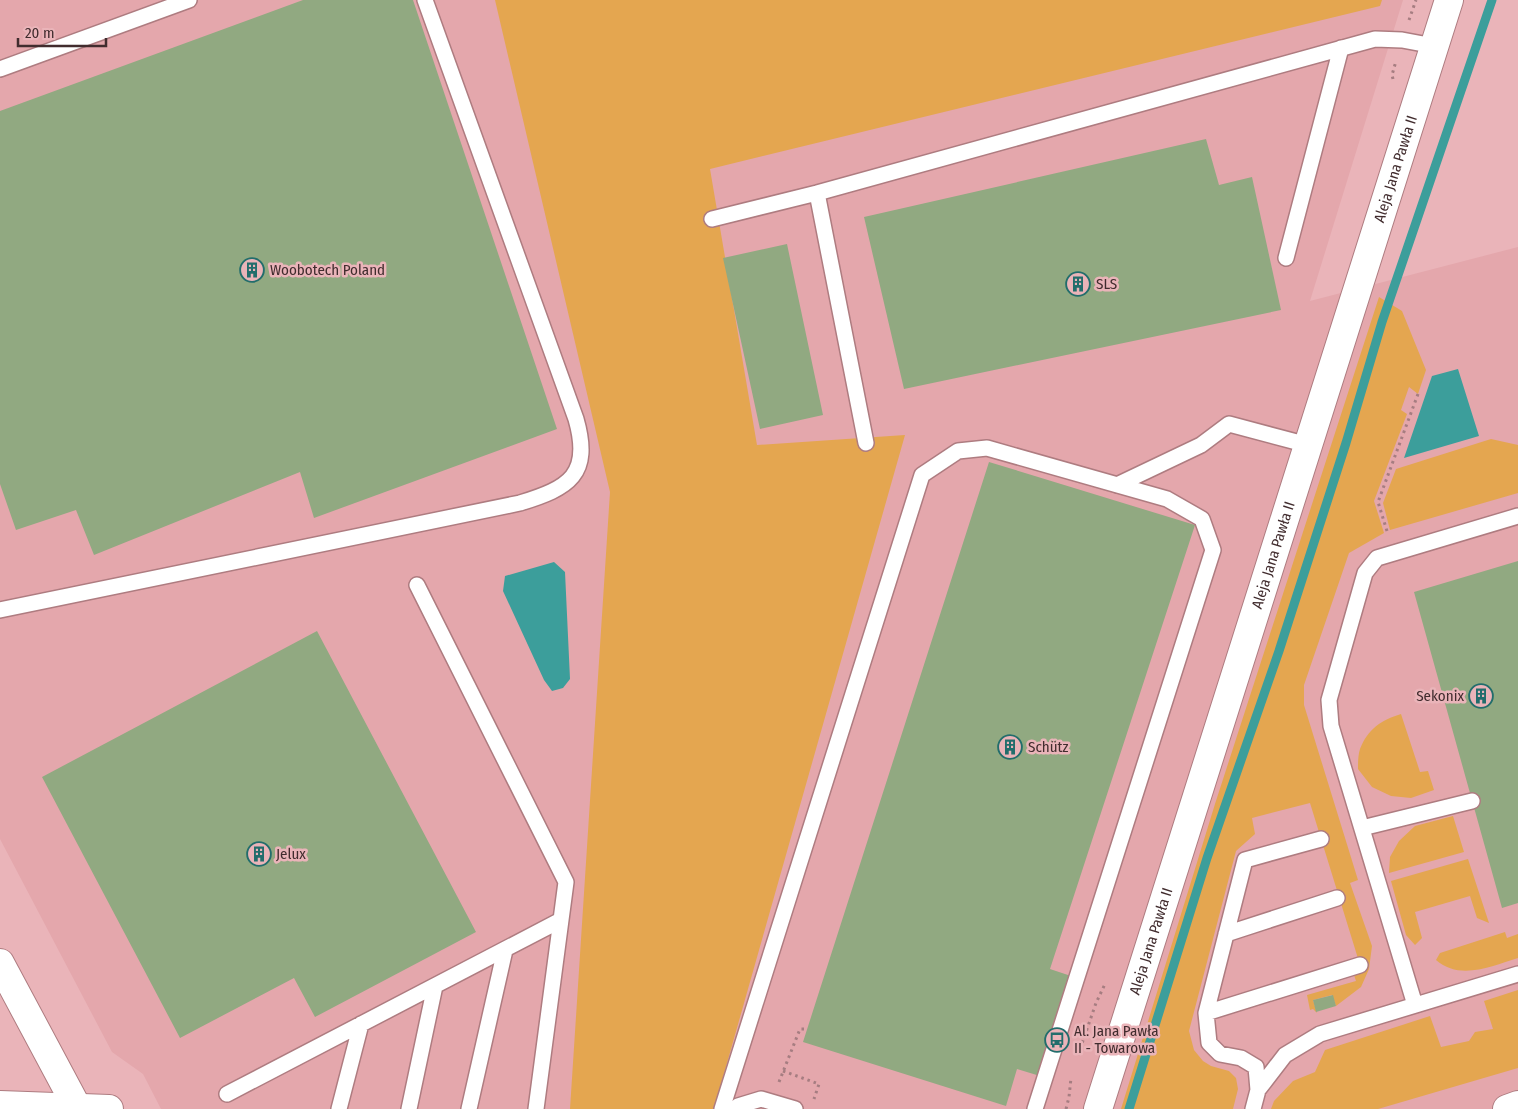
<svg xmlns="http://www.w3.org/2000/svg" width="1518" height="1109" font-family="'Fira Sans Condensed',sans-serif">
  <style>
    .built { fill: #e4a7ac }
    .green { fill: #e4a650 }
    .water { fill: #3c9e9b }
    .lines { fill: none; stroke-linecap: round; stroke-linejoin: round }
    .stream { stroke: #3c9e9b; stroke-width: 9 }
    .building { fill: #91a981 }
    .lane-casing { stroke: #ae7c80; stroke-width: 18 }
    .street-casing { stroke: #ae7c80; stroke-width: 30 }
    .secondary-casing { stroke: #ae7c80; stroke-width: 30 }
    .path { stroke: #a67d81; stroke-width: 3; stroke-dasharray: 2.5 4; stroke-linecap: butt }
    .lane { stroke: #fff; stroke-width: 15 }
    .street { stroke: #fff; stroke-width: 28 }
    .secondary { stroke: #fff; stroke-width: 28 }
    .labels { text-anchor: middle; stroke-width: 5; stroke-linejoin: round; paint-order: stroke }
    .street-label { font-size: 15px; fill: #412c2e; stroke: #eab4b9 }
    .poi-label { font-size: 15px; fill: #412c2e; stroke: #eab4b9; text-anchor: start }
  </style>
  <rect width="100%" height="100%" fill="#eab4b9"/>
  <path class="built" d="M0,0H1403L1310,301L1518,247V1105L1503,1109H161L143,1074L112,1052L0,839Z"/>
  <path class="green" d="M495,0H1382L1380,6L710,169L757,445L905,435L714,1109H570L610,492Z
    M1379,297L1402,311L1426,370L1418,394L1409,387L1401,410L1407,414L1374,501L1384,533L1349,553L1304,685V705L1358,880L1350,883L1372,946L1369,969L1361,987L1336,1006L1332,995L1313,1000L1317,1013L1313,1009L1310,1010L1307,995L1356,981L1353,972L1360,965L1310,803L1252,818L1255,834L1236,851L1189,1031L1194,1050L1203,1061L1211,1066L1229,1071L1236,1078L1238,1089L1233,1109H1121L1215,804Z
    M1491,439L1518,445V493L1390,530L1383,503L1396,469Z
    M1401,714L1420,772L1428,771L1434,790L1411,798L1391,796L1372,787L1358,769C1358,763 1358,755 1360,749C1368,729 1381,720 1401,714Z
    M1453,816L1464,852L1389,873L1390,857L1399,841L1415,826Z
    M1468,859L1489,923L1477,918L1470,896L1415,912L1422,938L1415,945L1406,935L1391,881Z
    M1505,932L1507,938L1518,934V958C1492,966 1460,981 1436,960L1440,953Z
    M1518,990V1068L1378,1109H1271L1274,1101L1293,1081L1315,1072L1325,1050L1430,1016L1441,1047L1469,1041L1475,1032L1493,1029L1484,1001Z"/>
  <path class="water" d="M1458,369L1479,436L1404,458L1432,376Z
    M554,562L565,572L570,679L563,688L552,691L544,680L503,591L505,576Z"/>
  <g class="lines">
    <path class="stream" d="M1129,1109L1207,858L1279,651L1346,443L1382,322L1492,0"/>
  </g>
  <path class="building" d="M303,0H413L557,429L314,518L300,472L94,555L76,510L16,530L0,484V111Z
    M1206,139L1219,185L1252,177L1281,310L904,389L864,217Z
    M787,244L823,415L760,429L723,258Z
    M989,462L1195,525L1050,969L1071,976L1040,1076L1017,1069L1006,1106L803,1042Z
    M1518,561V903L1502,908L1414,592Z
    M317,631L476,932L315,1017L294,978L180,1038L42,777Z
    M1333,995L1336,1006L1316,1012L1313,1000Z"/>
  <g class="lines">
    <g class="lane-casing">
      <path id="lane" d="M0,69L189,0
        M817,193L866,443
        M712,219L817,193L1375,39L1402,40L1434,46
        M1286,258L1341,48
        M1117,485L1201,445L1229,424L1308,445
        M417,585L566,882L536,1109
        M0,610L520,503C569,488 592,475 576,419L425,0
        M1362,828L1472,801
        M1226,934L1337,898
        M1415,1005L1331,726L1329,700L1365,573L1377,558L1518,516
        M1206,1013L1360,965
        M1258,1090L1256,1067L1241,1058L1220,1054L1209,1043L1206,1013L1245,860L1321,839
        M227,1094L561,920
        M339,1109L361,1024
        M409,1109L435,986
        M469,1109L505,950
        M722,1109L922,475L958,451L987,448L1167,499L1202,519L1213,550L1035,1109
        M735,1109L738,1106L761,1099L795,1109
        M1253,1109L1258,1090L1285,1055L1320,1034L1518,974"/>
    </g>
    <g class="street-casing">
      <path id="street" d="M0,1105L109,1109
        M1507,1109L1518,1105"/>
    </g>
    <g class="secondary-casing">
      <g id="secondary">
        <path d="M0,963L78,1109"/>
        <path id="s1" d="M1098,1109L1449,0"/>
      </g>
    </g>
    <path class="path" d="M1409,20L1416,0
      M1393,79L1392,75L1396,61
      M1387,531L1378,502L1418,394
      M1078,1055L1096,1003L1105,984
      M783,1071L819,1084L814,1099
      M779,1082L800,1029H807
      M1066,1109L1069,1097L1071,1078"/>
    <use href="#lane" class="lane"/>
    <use href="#street" class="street"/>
    <use href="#secondary" class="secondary"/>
  </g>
  <defs>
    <g id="building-ring" transform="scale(1.25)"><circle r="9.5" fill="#eab4b9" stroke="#226d6c" stroke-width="1.5"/><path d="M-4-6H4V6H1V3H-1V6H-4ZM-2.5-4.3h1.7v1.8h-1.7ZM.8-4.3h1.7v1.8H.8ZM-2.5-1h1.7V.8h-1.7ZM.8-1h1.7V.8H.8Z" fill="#226d6c"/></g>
    <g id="bus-ring" transform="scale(1.25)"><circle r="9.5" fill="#eab4b9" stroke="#226d6c" stroke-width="1.5"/><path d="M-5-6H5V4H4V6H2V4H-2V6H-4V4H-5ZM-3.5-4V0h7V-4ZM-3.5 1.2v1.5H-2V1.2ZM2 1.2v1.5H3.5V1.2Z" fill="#226d6c"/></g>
  </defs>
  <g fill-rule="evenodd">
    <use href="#building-ring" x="252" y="270"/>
    <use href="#building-ring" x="1078" y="284"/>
    <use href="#building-ring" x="1481" y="696"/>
    <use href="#building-ring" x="1010" y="747"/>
    <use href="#building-ring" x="259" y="854"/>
    <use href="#bus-ring" x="1057" y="1040"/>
  </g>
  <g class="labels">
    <g class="street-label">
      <text dy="5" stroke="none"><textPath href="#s1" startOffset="986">Aleja Jana Pawła II</textPath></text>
      <text dy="5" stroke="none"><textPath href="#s1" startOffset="581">Aleja Jana Pawła II</textPath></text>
      <text dy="5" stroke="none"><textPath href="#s1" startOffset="176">Aleja Jana Pawła II</textPath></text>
    </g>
    <g class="poi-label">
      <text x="270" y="275">Woobotech Poland</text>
      <text x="1096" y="289">SLS</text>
      <text x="1464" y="701" text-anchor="end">Sekonix</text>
      <text x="1028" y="752">Schütz</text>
      <text x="276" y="859">Jelux</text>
      <text x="1074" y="1036">Al. Jana Pawła<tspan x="1074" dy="17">II - Towarowa</tspan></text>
    </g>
  </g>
  <path d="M18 38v8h88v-8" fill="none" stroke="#412c2e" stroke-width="2.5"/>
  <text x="25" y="38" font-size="15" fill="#412c2e" stroke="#eab4b9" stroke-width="4" paint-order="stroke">20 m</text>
</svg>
